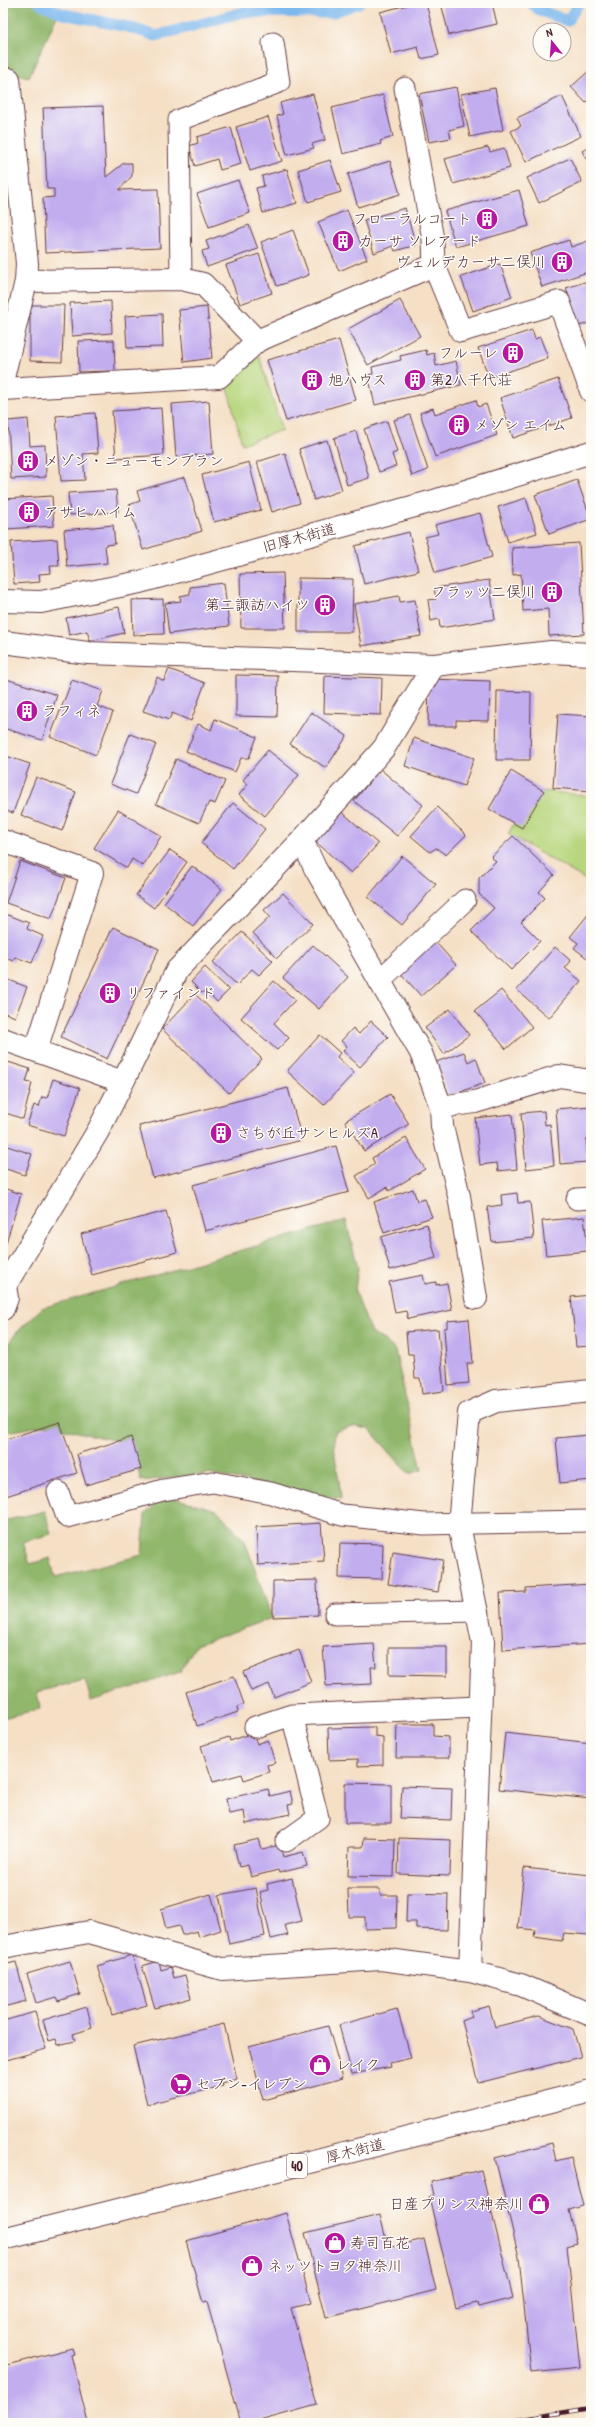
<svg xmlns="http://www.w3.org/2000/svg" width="594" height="2426" font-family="'Patrick Hand','Klee One',sans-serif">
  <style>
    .green { fill: #b7d67d; stroke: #807a54 }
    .forest { fill: #91b76c; stroke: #6e6b4c }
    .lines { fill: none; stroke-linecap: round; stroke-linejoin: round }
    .stream { stroke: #7db8ee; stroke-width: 11 }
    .building { fill: #c2aeef }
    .service-casing { stroke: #643c42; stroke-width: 23 }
    .minor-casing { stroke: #643c42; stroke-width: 24 }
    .primary-casing { stroke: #643c42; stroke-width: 24 }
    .service { stroke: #fff; stroke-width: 21 }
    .minor { stroke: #fff; stroke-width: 22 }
    .primary { stroke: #fff; stroke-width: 22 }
    .rail-casing { stroke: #4a1f2b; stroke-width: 4.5 }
    .rail { stroke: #fdfcf7; stroke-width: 3; stroke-dasharray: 9; stroke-linecap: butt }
    .labels { text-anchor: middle; stroke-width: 3; stroke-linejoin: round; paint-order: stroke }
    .shield { fill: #fdfcf7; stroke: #806168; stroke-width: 1 }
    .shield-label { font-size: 14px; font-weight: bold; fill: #4a1f2b }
    .poi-label { font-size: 15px; fill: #4a1f2b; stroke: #fdfcf7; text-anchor: start }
    .street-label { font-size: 15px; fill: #4a1f2b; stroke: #fdfcf7 }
  </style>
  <rect width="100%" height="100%" fill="#fdfcf7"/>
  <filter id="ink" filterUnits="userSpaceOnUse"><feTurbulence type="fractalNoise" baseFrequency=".025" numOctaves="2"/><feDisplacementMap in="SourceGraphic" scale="8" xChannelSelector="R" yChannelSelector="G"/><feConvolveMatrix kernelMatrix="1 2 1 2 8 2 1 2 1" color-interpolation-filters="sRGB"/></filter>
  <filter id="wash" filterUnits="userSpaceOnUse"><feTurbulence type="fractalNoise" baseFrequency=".012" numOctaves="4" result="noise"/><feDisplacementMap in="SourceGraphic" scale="16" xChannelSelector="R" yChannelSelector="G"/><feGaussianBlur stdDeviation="0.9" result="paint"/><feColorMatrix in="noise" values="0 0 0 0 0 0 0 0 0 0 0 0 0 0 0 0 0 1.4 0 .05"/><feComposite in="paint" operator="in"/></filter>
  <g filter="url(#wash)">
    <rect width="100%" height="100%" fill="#f5dfc5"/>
    <path class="green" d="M259,355L282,430L242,444L227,386Z
      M533,790L591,796V883L508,834Z"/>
    <path class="forest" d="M3,3H30L58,14L29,77L3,71Z
      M346,1220L358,1268L355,1291L371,1333L384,1340L395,1350L422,1470L409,1474L369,1429L352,1426L335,1432C332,1455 340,1476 341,1499L208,1474L141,1481L131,1444L46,1425L8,1432L3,1440V1350L18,1331L42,1308Z
      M174,1498L217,1510L245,1541L272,1618L196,1645L180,1672L91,1701L85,1680L37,1692L40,1709L3,1718V1521L45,1511L51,1534L23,1542L30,1564L50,1558L55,1577L142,1555L145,1514L156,1504Z"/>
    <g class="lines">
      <path class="stream" d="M39,3L64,14L128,27L156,36L244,12L331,13L359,3
        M531,3L539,10L568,21L579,3"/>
    </g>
    <g id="blocks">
      <path class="building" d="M415,3H426L439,55L421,59L418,47L391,54L380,12Z
        M441,3H492L497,24L449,35Z
        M591,69V98L586,103L571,87Z
        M456,87L464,126L449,130L451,138L429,142L419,94Z
        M495,88L503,130L470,137L461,94Z
        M313,94L325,140L312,144L314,148L287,155L277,116L283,114L280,103Z
        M383,95L393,137L380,141L381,144L343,154L332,108Z
        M562,96L581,136L526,162L511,131L521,126L517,118Z
        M103,106L106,177L124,163H132V176L119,190L158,189L160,248L45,253L43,198L54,197V189H47L43,108Z
        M268,117L282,161L250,171L236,127Z
        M231,127L241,164L220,170L217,159L195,166L189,146L198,143L197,137Z
        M488,147L490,152L504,148L510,168L453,184L445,159Z
        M591,147V168L582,151Z
        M570,158L582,182L539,203L527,178Z
        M330,160L341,192L308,202L298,170Z
        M390,161L400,194L358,207L348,174Z
        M287,169L297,203L263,213L256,188L264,186L262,176Z
        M238,180L250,213L209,227L197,194Z
        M519,190L529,226L456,247L445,211Z
        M405,208L416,245L395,251L393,246L374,253L364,220Z
        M347,210L367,259L339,271L318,222Z
        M249,225L258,249L207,267L202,251L209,249L206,241Z
        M293,230L309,275L277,286L261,242Z
        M569,240L571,247L588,241L591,250V271L542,287L530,253Z
        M259,254L272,293L240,304L226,265Z
        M500,264L512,297L473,311L461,277Z
        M591,280V322L579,326L566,288Z
        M400,300L420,336L368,365L348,329Z
        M111,301L112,333L72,336L70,303Z
        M30,305H64L62,362L30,361Z
        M207,307L212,358L184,362L179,310Z
        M162,314L163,347L127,348L125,316Z
        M532,330L535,339L540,337L548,358L489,378L478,348Z
        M114,340L115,371L79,372L78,341Z
        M339,340L356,400L286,421L267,360Z
        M426,350L427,355L434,353L436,366L456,361L461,385L375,405L368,375L373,374L372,367L401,360L400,356Z
        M558,379L572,418L513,438L500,398Z
        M476,400L478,407L486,404L497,435L435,457L420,413L433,408L435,414Z
        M209,401L213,454L176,457L172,404Z
        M161,408L164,455L116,458L112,411Z
        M95,413L98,453L83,454L85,480L61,481L56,416Z
        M410,415L428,470L412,476L394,420Z
        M28,419L30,446L45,445L46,477L11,479L8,421Z
        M387,421L397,452L392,454L396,466L379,472L364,429Z
        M356,431L369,478L347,485L334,438Z
        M327,440L342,490L314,500L299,449Z
        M285,453L300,503L272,512L257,462Z
        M249,462L261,510L214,522L202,475Z
        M185,477L202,531L143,550L129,505L140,501L137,491Z
        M577,480L591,519L549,534L535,495Z
        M116,490L118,512L70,515L68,493Z
        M52,496L54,526L6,529L4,499Z
        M526,498L537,533L508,542L498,507Z
        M480,513L492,557L435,573L425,537L438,534L435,525Z
        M113,525L115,544L105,545L107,563L67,567L64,530Z
        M409,532L418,571L364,584L355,546Z
        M57,539L59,566H50L51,573L39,574L40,582L14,584L11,542Z
        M579,543L584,634L549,636L548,609L523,611L521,574L513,575L512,548Z
        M283,573L285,628H241L240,574Z
        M298,578L353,579L352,632H298Z
        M489,580L495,619L440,628L439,619L431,621L428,600L436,599L434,588Z
        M224,583L229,626L169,634L165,603L181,601L180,596L190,594V587Z
        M399,596L400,602L415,600L421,636L361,646L354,604Z
        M163,599L164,634L133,635L132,600Z
        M119,607L124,633L90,641L87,631L69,635L66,618Z
        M169,669L205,683L191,721L172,713L169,720L143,711L157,677L164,681Z
        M236,675L278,676L277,717L236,716Z
        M325,676L382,678L381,715L324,713Z
        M3,678L57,695L42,740L3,728Z
        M429,679L490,681L489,721L456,720V726H428Z
        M72,680L103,691L97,706L113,712L96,755L50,737Z
        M497,691L531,692L530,760H496Z
        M311,712L347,736L326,768L290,744Z
        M558,714L591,716V791L553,788Z
        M215,719L257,737L249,758H241L235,772L186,751L198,724L211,730Z
        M130,734L156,744L136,794L110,784Z
        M414,738L474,758L464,786L405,766Z
        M268,750L299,775L265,816L239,795L248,784L243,780Z
        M3,755L30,764L13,813L3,810Z
        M176,759L225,781L215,804L209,802L199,823L156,804Z
        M380,769L423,805L397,836L354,801Z
        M511,771L544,791L522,828L489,809Z
        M36,777L76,792L62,831L21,815Z
        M233,803L265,829L233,869L201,843Z
        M437,807L466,835L446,855L436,848L430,852L411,836Z
        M118,810L161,836L143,866L132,859L127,868L94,848Z
        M342,812L378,844L351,873L315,841Z
        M513,836L554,875L539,892L545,898L521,922L540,941L511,970L471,931L494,908L479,894V878L496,861L491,857Z
        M170,850L187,862L154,908L136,895Z
        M402,856L436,884L402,925L368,897Z
        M20,861L66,878L51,919L6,903Z
        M192,866L222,889L193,926L164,903Z
        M283,893L313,924L277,958L253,933L270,917L264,910Z
        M591,911V961L574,948L578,943L570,937Z
        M3,913L29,923L27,929L43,936L32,963L15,957L13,961L3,957Z
        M113,927L159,949L107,1059L61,1037Z
        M242,932L273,961L259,975L252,969L237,985L213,962Z
        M432,938L456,965L421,996L397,969Z
        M313,945L348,977L319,1009L283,978Z
        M555,947L571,961L565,968L581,981L549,1018L517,990Z
        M205,967L229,990L217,1002L206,990L202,993L191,982Z
        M3,972L6,973L4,978L27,987L15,1017L3,1012Z
        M274,981L295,1000L274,1023L289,1038L277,1050L241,1018Z
        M501,990L532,1027L506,1049L475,1011Z
        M195,994L262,1059L229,1093L162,1029Z
        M450,1009L469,1035L444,1054L425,1028Z
        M371,1021L388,1037L360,1067L343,1051L347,1046L341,1041L353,1028L359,1034Z
        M320,1035L340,1053L337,1057L354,1073L324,1105L287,1071Z
        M464,1052L468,1062L476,1058L485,1083L449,1096L436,1062Z
        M8,1062L30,1069L26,1082L32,1083L23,1119L3,1112V1078Z
        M53,1079L80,1088L64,1136L27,1125L34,1105L39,1107L42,1097L47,1098Z
        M288,1088L302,1140L153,1178L139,1126Z
        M390,1094L409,1124L364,1151L345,1121Z
        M591,1106V1138L586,1139L588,1162L560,1164L556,1109Z
        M544,1111L545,1125L550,1124L554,1166L526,1169L521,1113Z
        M512,1114L517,1169L498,1171L497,1163L480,1165L475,1118Z
        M3,1135L7,1136L4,1145L32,1154L25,1175L3,1168Z
        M406,1138L425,1169L389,1191L387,1187L369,1198L356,1176L375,1164L372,1158Z
        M336,1146L349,1192L205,1231L193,1185Z
        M3,1188L21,1194L5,1246L3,1245Z
        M413,1189L417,1201L425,1199L432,1217L384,1233L374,1202Z
        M517,1193L518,1203L530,1202L534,1238L492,1242L487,1207L502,1205L501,1195Z
        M166,1211L177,1252L92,1275L81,1234Z
        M584,1217L588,1251L546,1255L542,1221Z
        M427,1224L436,1258L390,1270L381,1237Z
        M423,1275L425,1284L436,1282V1285L447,1283L452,1310L408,1319L406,1311L395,1313L389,1282Z
        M591,1295V1346L576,1347L571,1297Z
        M469,1319L473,1363H467L469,1383L448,1385L444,1328H447V1321Z
        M438,1329L444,1391L422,1394L420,1378H415L413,1354H408L406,1332Z
        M60,1422L77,1473L3,1497V1440Z
        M588,1423H591V1480L560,1483L556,1438L589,1435Z
        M131,1437L141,1469L86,1485L77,1454Z
        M321,1523L324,1561L258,1565L256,1527Z
        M340,1543L383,1544L382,1579L339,1578Z
        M393,1552L443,1560L438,1592L388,1584Z
        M317,1580L318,1615L273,1617V1581Z
        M591,1584V1644L503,1650L500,1593L526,1592V1588Z
        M374,1644L376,1667H371L372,1684L326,1686L323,1647Z
        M389,1647H447V1676L389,1675Z
        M299,1650L311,1682L274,1697L269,1684L251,1691L243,1672Z
        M234,1676L244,1704L237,1707L238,1712L197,1726L186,1692Z
        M397,1724H433V1736L449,1737V1758H396Z
        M375,1727V1736L383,1737V1765L358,1766V1759L329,1760L328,1728Z
        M253,1733L257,1744L268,1740L275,1763L267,1765L269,1772L244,1780L242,1774L213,1782L201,1746L229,1737L230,1741Z
        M505,1733L591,1743V1799L499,1789Z
        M345,1783L391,1784V1823H345Z
        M402,1786L452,1788L451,1820L400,1818Z
        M268,1789L270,1796L290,1791L293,1804L288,1805L290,1814L246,1824L244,1811L229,1814L226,1799Z
        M364,1838L395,1839L394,1877L348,1876L349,1847H363Z
        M399,1838L451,1840L450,1876L398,1874Z
        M259,1839L262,1849L280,1845L283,1857L303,1852L307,1866L279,1873L278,1870L251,1877L248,1865L239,1867L234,1845Z
        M524,1868L591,1875V1930L589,1935L564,1933L562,1941L534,1937L535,1930L518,1928Z
        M292,1878L302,1921L285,1925L288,1935L271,1939L260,1892L268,1890L267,1884Z
        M256,1888L265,1936L229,1944L219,1895Z
        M348,1889H380V1895H397L396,1928L365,1929V1917H349Z
        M407,1893L448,1894L447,1930L416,1929V1922H406Z
        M211,1894L221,1930L199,1937L197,1931L182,1935L179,1926L166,1929L161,1909Z
        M132,1955L147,2005L112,2015L97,1966Z
        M70,1961L80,1994L58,2001L56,1997L36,2003L27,1974Z
        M159,1961L161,1970L171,1967L174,1978L185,1975L191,1998L155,2008L142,1966Z
        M16,1962L26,2001L3,2007V1965Z
        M489,2006L495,2027L539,2016L573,2029L581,2057L478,2083L462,2021L472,2017L470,2011Z
        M87,2007L92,2028L73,2034L75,2041L58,2045L56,2039L49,2041L43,2020Z
        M397,2009L411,2058L390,2063L391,2067L352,2074L339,2025Z
        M35,2012L46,2049L3,2061V2021Z
        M224,2024L237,2079L222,2083L223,2086L147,2104L133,2046Z
        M328,2026L343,2078L263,2100L249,2047Z
        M552,2143L556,2161L571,2157L583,2206L569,2210L577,2243L567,2246L580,2368L531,2373L519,2257L495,2158Z
        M481,2170L513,2298L478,2307L477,2303L456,2308L429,2197L434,2195L431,2182Z
        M286,2213L311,2303L291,2308L317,2405L252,2423H241L207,2302L203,2303L186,2241Z
        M380,2215L388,2248L424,2239L436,2290L326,2318L305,2233Z
        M72,2348L74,2354L71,2355L88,2423H3V2366Z"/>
    </g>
  </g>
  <g filter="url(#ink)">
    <use href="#blocks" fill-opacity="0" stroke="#643c42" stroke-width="1"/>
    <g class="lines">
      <g class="service-casing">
        <path id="service" d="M405,88L433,239L434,265
          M181,279L179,120L279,82L273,43
          M379,981L465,900
          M577,1199L591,1198
          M58,1492L67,1517L163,1490L213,1482L271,1493L342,1515L424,1524L591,1521
          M335,1614L477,1611
          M255,1727L292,1715L479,1707
          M286,1841L318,1818L292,1715"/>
      </g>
      <g class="minor-casing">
        <path id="minor" d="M3,78L9,79L27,264L26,281
          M3,378L26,281L181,279L203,284L257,341L434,265L461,331L559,302L591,391
          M3,389L219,377L257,341
          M3,601L41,602L140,582L437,500L591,452
          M3,642L88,653L434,665L551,652L591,654
          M302,840L315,868L421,1053L441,1107L442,1126L459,1196L476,1298
          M3,841L92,873L36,1050
          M3,1039L123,1082L177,970L302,840L384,748L434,665
          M441,1107L475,1102L559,1076L591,1081
          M3,1285L5,1286L98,1131L123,1082
          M3,1309L7,1298L5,1286
          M3,1947L89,1932L222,1969L381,1959L470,1971L521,1985L591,2015
          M470,1971L483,1642L459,1525L469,1413L496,1401L591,1391"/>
      </g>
      <g class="primary-casing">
        <path id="primary" d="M3,2239L591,2091"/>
      </g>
      <use href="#service" class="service"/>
      <use href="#minor" class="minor"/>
      <use href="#primary" class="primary"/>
      <g class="rail-casing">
        <path id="rail" d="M499,2423L591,2408"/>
      </g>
      <use href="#rail" class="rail"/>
    </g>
  </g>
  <defs>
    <g id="building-disc" transform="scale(1.15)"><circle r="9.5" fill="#b5179e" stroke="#fdfcf7"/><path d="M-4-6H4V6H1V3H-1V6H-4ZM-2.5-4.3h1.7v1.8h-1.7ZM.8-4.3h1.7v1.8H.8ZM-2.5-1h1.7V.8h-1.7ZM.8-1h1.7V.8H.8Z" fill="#fff"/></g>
    <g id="shop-disc" transform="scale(1.15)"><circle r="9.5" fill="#b5179e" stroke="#fdfcf7"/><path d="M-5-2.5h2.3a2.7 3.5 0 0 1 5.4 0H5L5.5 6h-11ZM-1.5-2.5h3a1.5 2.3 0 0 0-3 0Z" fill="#fff"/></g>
    <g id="supermarket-disc" transform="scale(1.15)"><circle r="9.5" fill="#b5179e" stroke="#fdfcf7"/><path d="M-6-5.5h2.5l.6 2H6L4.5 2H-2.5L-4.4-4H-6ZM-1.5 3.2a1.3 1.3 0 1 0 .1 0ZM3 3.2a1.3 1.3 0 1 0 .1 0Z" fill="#fff"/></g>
  </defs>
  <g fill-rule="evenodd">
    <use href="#building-disc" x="487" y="219"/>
    <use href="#building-disc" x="343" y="241"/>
    <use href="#building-disc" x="562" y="262"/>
    <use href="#building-disc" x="513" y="353"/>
    <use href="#building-disc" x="312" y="380"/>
    <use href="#building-disc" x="415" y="380"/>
    <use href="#building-disc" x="459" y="425"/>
    <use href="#building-disc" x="28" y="461"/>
    <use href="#building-disc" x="29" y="512"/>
    <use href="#building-disc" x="552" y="592"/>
    <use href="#building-disc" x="325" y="605"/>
    <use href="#building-disc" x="27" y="711"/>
    <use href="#building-disc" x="110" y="993"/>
    <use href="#building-disc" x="221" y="1133"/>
    <use href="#shop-disc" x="320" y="2065"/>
    <use href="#supermarket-disc" x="181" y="2084"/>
    <use href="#shop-disc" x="539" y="2204"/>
    <use href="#shop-disc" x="335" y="2243"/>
    <use href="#shop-disc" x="252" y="2266"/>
  </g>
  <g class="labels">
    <rect class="shield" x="287" y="2154" width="20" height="24" rx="3"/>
    <g class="shield-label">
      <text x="297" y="2171">40</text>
    </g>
    <g class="poi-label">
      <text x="472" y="224" text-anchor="end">フローラルコート</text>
      <text x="358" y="246">カーサ ソレアード</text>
      <text x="546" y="267" text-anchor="end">ヴェルデカーサ二俣川</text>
      <text x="498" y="358" text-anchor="end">フルーレ</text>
      <text x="328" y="385">旭ハウス</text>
      <text x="430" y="385">第2八千代荘</text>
      <text x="474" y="430">メゾン エイム</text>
      <text x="44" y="466">メゾン・ニューモンブラン</text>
      <text x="44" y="517">アサヒ ハイム</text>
      <text x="536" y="597" text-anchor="end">フラッツ二俣川</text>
      <text x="310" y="610" text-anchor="end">第二諏訪ハイツ</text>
      <text x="42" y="716">ラフィネ</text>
      <text x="126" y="998">リファインド</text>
      <text x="236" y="1138">さちが丘サンヒルズA</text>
      <text x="336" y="2070">レイク</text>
      <text x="196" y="2089">セブン-イレブン</text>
      <text x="524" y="2209" text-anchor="end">日産プリンス神奈川</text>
      <text x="350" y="2248">寿司百花</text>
      <text x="268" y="2271">ネッツトヨタ神奈川</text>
    </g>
    <g class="street-label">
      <text transform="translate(299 538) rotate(-15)" y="5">旧厚木街道</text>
      <text transform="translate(355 2151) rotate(-14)" y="5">厚木街道</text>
    </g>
  </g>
  <rect width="594" height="2426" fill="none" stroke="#fdfcf7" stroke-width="16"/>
  <g transform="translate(552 42) rotate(343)"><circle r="19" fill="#fdfcf7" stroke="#b5a4a5"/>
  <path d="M0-3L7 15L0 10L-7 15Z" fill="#b5179e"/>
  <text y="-6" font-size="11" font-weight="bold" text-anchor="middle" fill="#4a1f2b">N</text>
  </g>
</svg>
